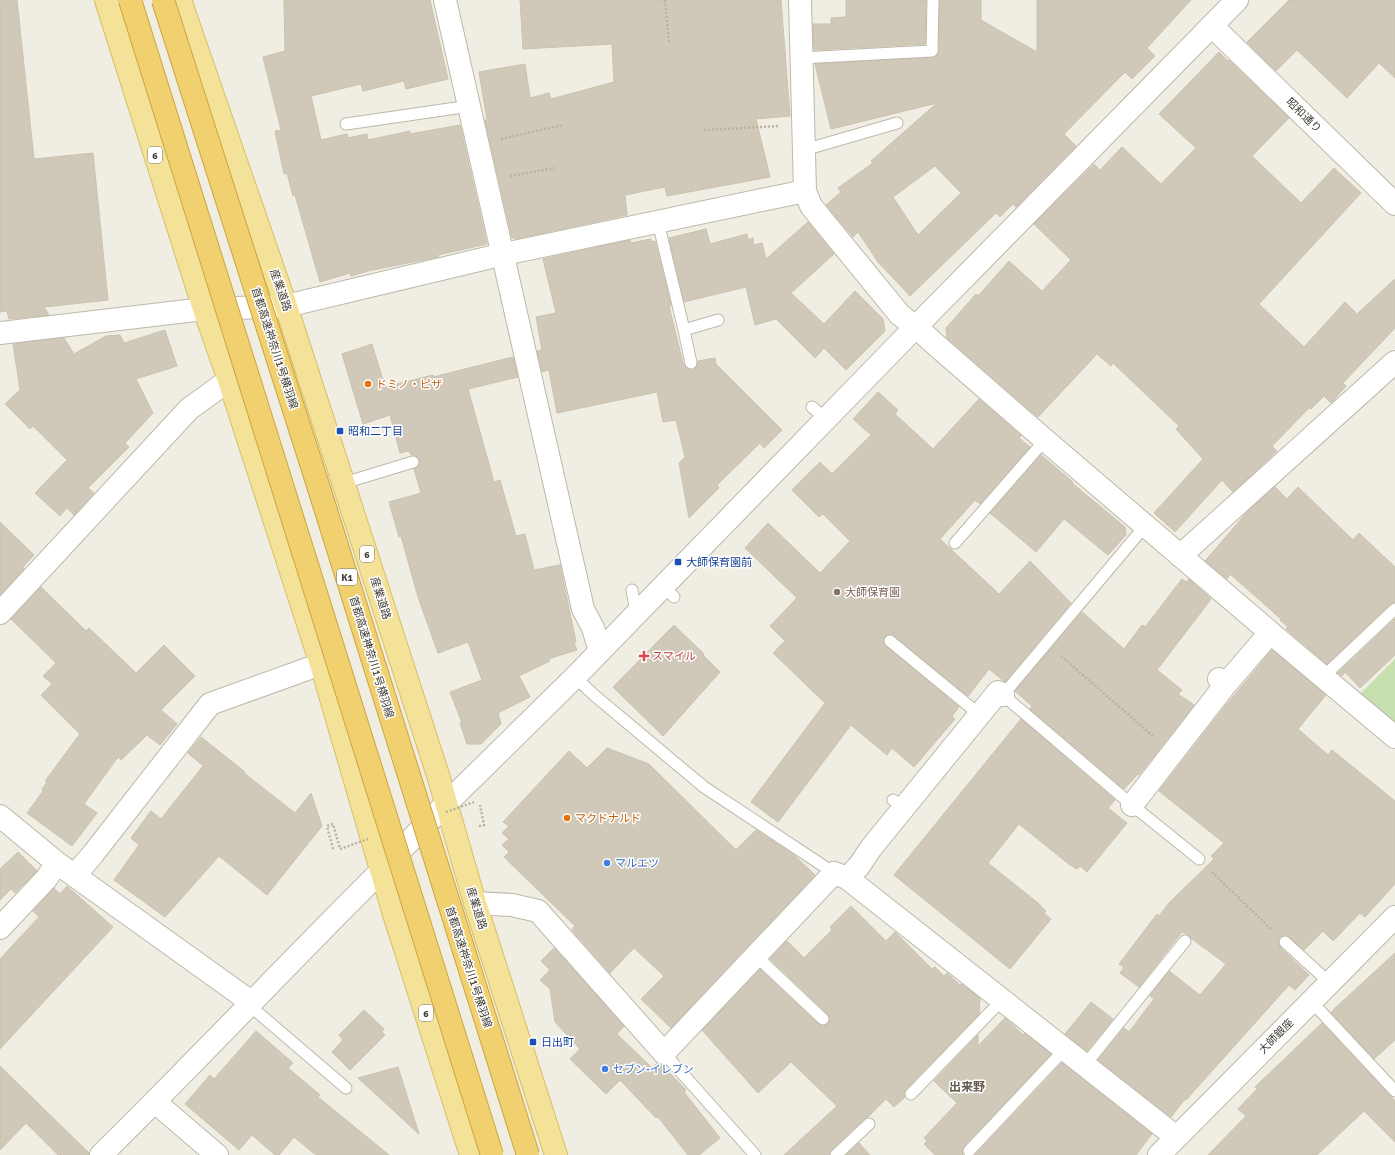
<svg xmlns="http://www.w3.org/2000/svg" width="1395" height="1155" font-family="Signika,'Noto Sans JP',sans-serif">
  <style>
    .green { fill: #c6e1af }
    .building { fill: #d0c9ba; stroke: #cac2ae; fill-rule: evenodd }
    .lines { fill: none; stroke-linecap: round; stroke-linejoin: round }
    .service-casing { stroke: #bdb8aa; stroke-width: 13 }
    .minor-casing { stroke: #bdb8aa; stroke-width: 24 }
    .tertiary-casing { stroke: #bdb8aa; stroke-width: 24 }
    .primary-casing { stroke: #d7bf6a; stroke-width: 24 }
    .path { stroke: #bab29a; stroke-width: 2.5; stroke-dasharray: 2 2; stroke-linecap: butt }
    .service { stroke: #fff; stroke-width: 11 }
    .minor { stroke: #fff; stroke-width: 22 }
    .tertiary { stroke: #fff; stroke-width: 22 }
    .primary { stroke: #f4e298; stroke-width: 22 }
    .motorway-bridge-casing { stroke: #cda540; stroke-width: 24; stroke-linecap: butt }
    .path-bridge { stroke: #bab29a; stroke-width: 2.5; stroke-dasharray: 2 2; stroke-linecap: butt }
    .motorway-bridge { stroke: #f0d06f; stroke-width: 22 }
    .food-dot { fill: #e8710a; stroke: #fff; stroke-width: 1.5 }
    .transit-dot { fill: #1a4fb4; stroke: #fff; stroke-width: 1.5 }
    .education-dot { fill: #8d6e63; stroke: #fff; stroke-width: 1.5 }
    .health-dot { fill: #e0444e; stroke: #fff; stroke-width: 1.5 }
    .shop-dot { fill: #3f7fe0; stroke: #fff; stroke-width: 1.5 }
    .labels { text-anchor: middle; stroke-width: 3; stroke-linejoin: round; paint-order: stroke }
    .shield { fill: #fff; stroke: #7a7771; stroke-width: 1 }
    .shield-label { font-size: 10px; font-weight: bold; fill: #413d34 }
    .street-label { font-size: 11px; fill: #413d34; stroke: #fff }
    .food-label { font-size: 11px; fill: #c56008; stroke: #fff; text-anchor: start }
    .transit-label { font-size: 11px; fill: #164399; stroke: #fff; text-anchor: start }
    .education-label { font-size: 11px; fill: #785e54; stroke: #fff; text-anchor: start }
    .health-label { font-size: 11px; fill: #be3a42; stroke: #fff; text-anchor: start }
    .shop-label { font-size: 11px; fill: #366cbe; stroke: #fff; text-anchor: start }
    .neighbourhood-label { font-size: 12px; font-weight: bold; fill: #635c4c; stroke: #fff }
  </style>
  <rect width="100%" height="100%" fill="#f0ede3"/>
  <path class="green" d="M1395,659V723L1360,694Z"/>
  <path class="building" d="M0,0H17L34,159L93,153L108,300L44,307L49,315L9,319L7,311L0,312Z
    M284,0H430L448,79L406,89L404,81L363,91L361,84L311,96L321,140L347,134L348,138L367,134L368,140L410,131V134L460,125L487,244L438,255V257L368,271L351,276L350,273L320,282L295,195L293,196L287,173L284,174L275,131L281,130L263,57L285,51Z
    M520,0H781L790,116L756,119L770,177L667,196L665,187L625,195L627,215L515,239L514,238H512L485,120H487L479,72L525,64L530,98L549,93L551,99L614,82L612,44L523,49Z
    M846,0H926L925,44L814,50L813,24H831V18L846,17Z
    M940,0H981V20L1037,52V0H1191L1147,48L1155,56L1132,79L1125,72L1064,134L1076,146L1016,207L1013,204L1000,217L996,213L910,296L878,262L858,232L853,237L826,205L841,192L838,188L873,163L871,161L937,103L831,129L815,64L935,57L939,51ZM935,166L961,193L918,235L893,197Z
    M1289,0H1395V78L1379,63L1347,98L1297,50L1276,71L1247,42Z
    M1219,52L1228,61L1229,60L1289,118L1252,156L1301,203L1334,168L1361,193L1259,304L1304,347L1345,302L1357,314L1395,279V328L1343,383L1346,386L1331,403L1324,396L1311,409L1309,408L1272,446L1277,451L1233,492L1222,480L1175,532L1154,513L1203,459L1176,429L1179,426L1113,363L1111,366L1097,354L1038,417L947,338L946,328L976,294L978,296L1009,261L1042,291L1071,260L1034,224L1094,164L1100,170L1122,147L1161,184L1196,148L1159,114Z
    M808,222L834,254L791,293L824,324L855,291L883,319L885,331L846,370L824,348L815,358L776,319L755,325L746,287L684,302L669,238L706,229L710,244L747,234L748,240L753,238L754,245L762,243L766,259Z
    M651,239V242L655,241L671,305L669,306L683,363L686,367L688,369L693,370L697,366L698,361L715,358L716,364L782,430L764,448L760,443L717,485L719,488L689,518L679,463L685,457L676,420L663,422L657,392L557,413L549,370L542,372L537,351L542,350L536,317L556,313L543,259L630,240L631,243Z
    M165,330L177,366L136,379L153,413L125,443L129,447L88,488L94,493L74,515L67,508L60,516L35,493L67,460L33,426L30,429L5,404L20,390L13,344L64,338L74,354L106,336L120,335L124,343Z
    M372,344L385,387L433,375V377L513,357L518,377L468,389L494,482L500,480L516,536L525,534L534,570L560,565L576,642L574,643L577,650L548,659L550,661L519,676L530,697L498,713L501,724L481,744H467L460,723H462L450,692L482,680L468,642L438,653L418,597L401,536L399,537L389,502L421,493L414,469L418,466L420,460L415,455H411L409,451L400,453L390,415L363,424L342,354Z
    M878,392L898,410L895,414L933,449L979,399L1021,436L1019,438L1030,447L980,504L975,500L940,539L999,594L1030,561L1071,603L1005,682L989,669L968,696L894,636L891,634L885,636L883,640L886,646L959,707L952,716L955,719L914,767L892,748L887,755L851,725L778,822L751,802L825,703L773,653L785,641L770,626L797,598L745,548L768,523L820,573L850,541L823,514L819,517L792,490L820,462L832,474L871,435L853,419Z
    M1041,455L1073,482L1072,483L1125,527L1126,535L1108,555L1064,519L1036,552L990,513Z
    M1275,487L1287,499L1298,487L1353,540L1359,533L1395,567V602L1390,604L1327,664L1286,629L1288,627L1280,620L1281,619L1230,574L1227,579L1205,561L1249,510Z
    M0,522L34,555L22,568L24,569L0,595Z
    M1182,579L1186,582L1189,579L1211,599L1157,670L1182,690L1178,694L1194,705L1139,775L1138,774L1124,789L1030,709L1032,706L1015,691L1082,612L1124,649L1142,625L1145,627Z
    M41,587L86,631L89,628L136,673L164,645L195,676L161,710L177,724L160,745L147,735L121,760L118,757L84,804L97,813L72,846L27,813L43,791L42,789L47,782L45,781L80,734L41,695L52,684L43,676L56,663L11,619Z
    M1395,619V655L1360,688L1345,672L1342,676L1338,673Z
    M674,625L704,654L703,655L720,672L663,736L613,687Z
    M1272,650L1326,695L1298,729L1328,755L1332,750L1395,801V884L1365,917L1360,913L1333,941L1323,931L1304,950L1289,937L1283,935L1280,937L1278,941L1280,947L1309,975L1295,990L1289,985L1186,1100L1185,1099L1171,1117L1098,1060L1124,1028L1129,1032L1154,999L1150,996L1169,971L1200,995L1226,964L1192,939L1189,935L1182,932L1139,987L1120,973L1124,967L1119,964L1157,914L1159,916L1169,903L1214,859L1211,856L1224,843L1159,791L1226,705Z
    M1021,719L1115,800L1108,808L1127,823L1087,872L1080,866L1077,869L1070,865L1019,824L988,863L1038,903L1046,911L1044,913L1051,919L1010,969L894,875Z
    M201,737L245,772L244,773L295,813L311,793L322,826L267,895L219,856L165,917L114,880L139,845L131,838L151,811L161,819L203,766L188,753Z
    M607,748L649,764L736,850L756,830L794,855L815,875L671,1028L641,999L664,976L634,948L610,973L572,930L575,926L504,857L509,852L502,845L509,839L502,833L509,826L503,822L569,751L587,768Z
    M18,852L37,871L15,893L11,889L0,900V869Z
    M67,886L113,927L0,1049V959L39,917L33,911L54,888L60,894Z
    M851,906L886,941L895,932L932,969L935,967L944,976L947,973L960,985L961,984L980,998L979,1014L906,1089L904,1093L905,1097L894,1107L886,1099L868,1117L864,1119L831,1150L829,1155H784L837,1106L791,1062L758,1093L702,1030L760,969L818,1024L822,1026L828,1024L830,1020L828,1014L770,959L787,941L804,958L832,930L830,927Z
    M554,948L624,1026L617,1034L652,1068L657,1063L662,1065L686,1090L684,1092L720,1138L699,1155H688L658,1117L656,1118L620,1080L606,1094L570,1059L580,1049L555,1022L550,989L540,980L550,970L541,961Z
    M1395,953V1040L1374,1059L1331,1013L1333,1011V1010Z
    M1091,1002L1113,1019L1087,1051L1065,1034Z
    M364,1010L384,1029L382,1032L385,1035L350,1070L332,1052L343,1040L339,1035Z
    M1005,1018L1023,1035L1024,1033L1051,1054L964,1146L962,1150L963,1155H935L924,1144L927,1141L924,1138L957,1103L934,1081L978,1035V1046Z
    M1322,1023L1395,1101V1142L1364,1111L1317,1155H1208L1246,1116L1238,1109L1257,1089L1255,1087Z
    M256,1031L293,1063L288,1068L320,1095L318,1097L389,1155H316L294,1137L279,1155H275L252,1135L239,1150L185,1104L210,1075L214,1079Z
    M1062,1063L1152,1134L1136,1155H975Z
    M0,1066L89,1153V1155H58L26,1123L0,1150Z
    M398,1067L419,1134L358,1078Z
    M859,1143L870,1155H846Z"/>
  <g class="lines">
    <g class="service-casing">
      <path id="service" d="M801,58L932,51L933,0
        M346,124L470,106
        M804,150L897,123
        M658,222L684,330L718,320
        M684,330L691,363
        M812,407L826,419
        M344,483L413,462
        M1145,526L1003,695L1132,805L1199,859
        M955,543L1045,440
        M663,586L674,597
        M632,590L636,613
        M890,641L980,715
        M575,677L594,695L704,787L834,873
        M1323,677L1395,609
        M893,800L905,807
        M1285,942L1330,983
        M756,956L823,1019
        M1311,1001L1395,1091
        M249,1005L346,1088
        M664,1053L755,1155
        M1085,1065L1185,941
        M911,1094L1002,1000
        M969,1151L1065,1049
        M836,1155L869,1124"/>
    </g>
    <g class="minor-casing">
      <path id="minor" d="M445,0L583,609L593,628L600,651
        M800,0L805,191L811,206L900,315L916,327L936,345L1045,440L1279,640L1395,737
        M1212,26L1395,204
        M286,306L504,254L805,191
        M0,333L204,309
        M1180,556L1395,362
        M0,613L189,409L229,380
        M1219,679L1226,684L1270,633
        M1132,805L1226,684
        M0,816L57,863L251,1002
        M75,875L93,854L210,704L321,664
        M847,878L859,866L871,848L998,692L1003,695
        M475,903L512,905L538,911L664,1053L834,873L847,878L1176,1137
        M0,928L46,879L57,863
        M155,1102L217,1155
        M101,1155C196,1062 287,964 382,870"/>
    </g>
    <g class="tertiary-casing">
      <path id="tertiary" d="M209,309L286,306
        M385,866L447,803L575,677L894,349L1237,0
        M1159,1155L1395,917"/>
    </g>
    <g class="primary-casing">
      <path id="primary" d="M106,0L204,309L229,380L321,664L393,911L471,1155
        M180,0L286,306L438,775L475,903L556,1155"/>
    </g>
    <path class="path" d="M665,0L669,42
      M704,130L779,126
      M501,139L563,125
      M510,176L555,168
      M1061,656L1154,737
      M479,826L484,825L480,805
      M333,849L327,826L333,824L340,849
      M1212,872L1271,929"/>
    <use href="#service" class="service"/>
    <use href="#minor" class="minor"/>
    <use href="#tertiary" class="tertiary"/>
    <use href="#primary" class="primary"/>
    <g class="motorway-bridge-casing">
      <path id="motorway-bridge" d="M130,0L492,1155
        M163,0L317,482L528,1155"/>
    </g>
    <path class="path-bridge" d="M446,812L474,802
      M340,849L368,839"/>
    <use href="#motorway-bridge" class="motorway-bridge"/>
  </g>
  <g class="food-dot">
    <circle cx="368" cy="384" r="4"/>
    <circle cx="567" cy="818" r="4"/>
  </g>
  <g class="transit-dot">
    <rect x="336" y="427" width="8" height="8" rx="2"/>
    <rect x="674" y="558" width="8" height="8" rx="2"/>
    <rect x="529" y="1038" width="8" height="8" rx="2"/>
  </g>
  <circle class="education-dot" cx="837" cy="592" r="4"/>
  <path class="health-dot" d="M642 650h4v4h4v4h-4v4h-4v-4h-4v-4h4z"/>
  <g class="shop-dot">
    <circle cx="607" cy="863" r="4"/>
    <circle cx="605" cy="1069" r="4"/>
  </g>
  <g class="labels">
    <g class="shield">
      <rect x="148" y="147" width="14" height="16" rx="3"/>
      <rect x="360" y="546" width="14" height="16" rx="3"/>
      <rect x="337" y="569" width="20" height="16" rx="3"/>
      <rect x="419" y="1005" width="14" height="16" rx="3"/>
    </g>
    <g class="shield-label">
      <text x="155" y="159">6</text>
      <text x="367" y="558">6</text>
      <text x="347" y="581">K1</text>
      <text x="426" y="1017">6</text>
    </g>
    <g class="street-label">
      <text transform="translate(1304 115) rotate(44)" y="4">昭和通り</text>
      <text transform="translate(281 290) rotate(71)" y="4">産業道路</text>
      <text transform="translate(275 348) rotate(72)" y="4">首都高速神奈川1号横羽線</text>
      <text transform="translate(381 598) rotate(72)" y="4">産業道路</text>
      <text transform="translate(372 657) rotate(73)" y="4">首都高速神奈川1号横羽線</text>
      <text transform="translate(477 908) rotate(73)" y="4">産業道路</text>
      <text transform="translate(469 967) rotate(72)" y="4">首都高速神奈川1号横羽線</text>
      <text transform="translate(1276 1036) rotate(-45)" y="4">大師銀座</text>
    </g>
    <g class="food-label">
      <text x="376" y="388">ドミノ・ピザ</text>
      <text x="575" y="822">マクドナルド</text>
    </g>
    <g class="transit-label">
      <text x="348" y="435">昭和二丁目</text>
      <text x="686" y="566">大師保育園前</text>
      <text x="541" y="1046">日出町</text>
    </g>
    <g class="education-label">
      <text x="845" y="596">大師保育園</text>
    </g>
    <g class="health-label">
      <text x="652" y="660">スマイル</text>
    </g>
    <g class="shop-label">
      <text x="615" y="867">マルエツ</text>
      <text x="613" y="1073">セブン-イレブン</text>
    </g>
    <g class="neighbourhood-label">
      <text x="967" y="1091">出来野</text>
    </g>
  </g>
</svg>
